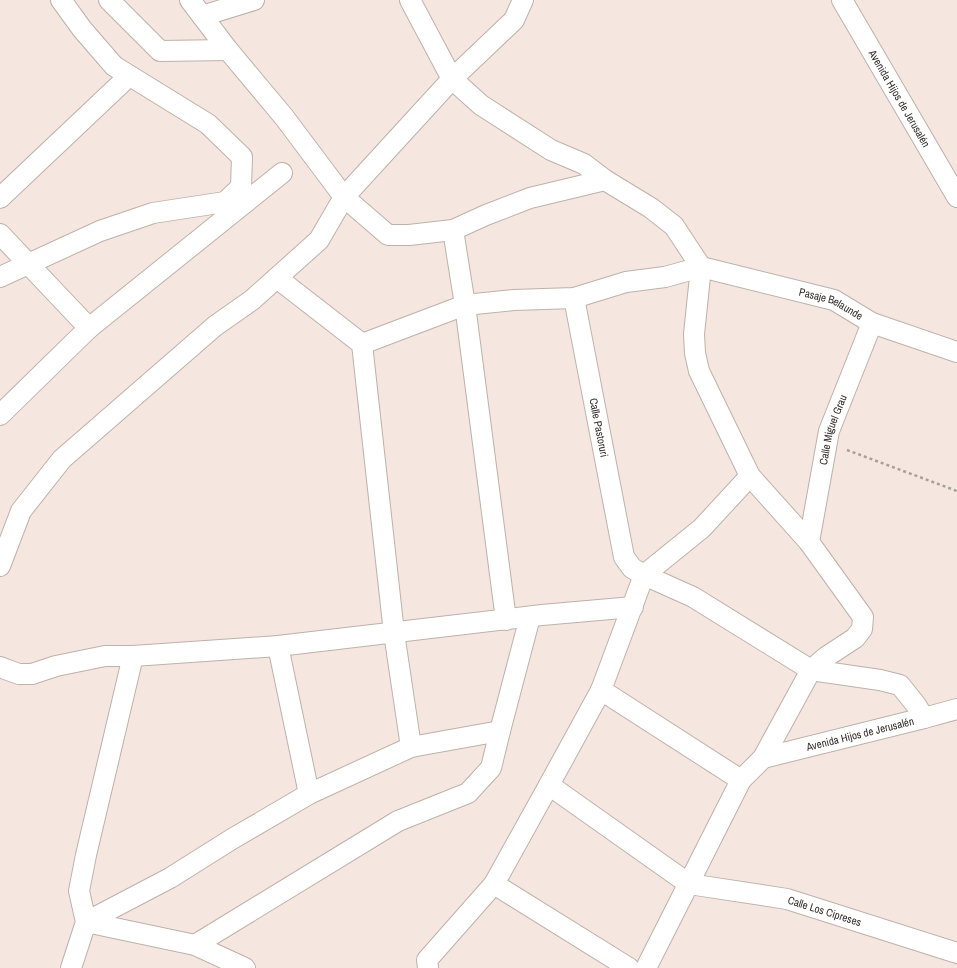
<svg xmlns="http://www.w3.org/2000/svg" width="957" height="968" font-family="'Archivo Narrow',sans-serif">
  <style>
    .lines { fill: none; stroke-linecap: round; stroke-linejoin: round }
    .street-casing { stroke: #beb1aa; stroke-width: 22 }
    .path { stroke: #a99e99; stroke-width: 2.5; stroke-dasharray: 3 3; stroke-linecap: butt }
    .street { stroke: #fff; stroke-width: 20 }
    .labels { text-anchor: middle; stroke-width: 3; stroke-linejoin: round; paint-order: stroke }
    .street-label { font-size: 11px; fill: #332e2b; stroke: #fff }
  </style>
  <rect width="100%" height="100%" fill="#f5e7e0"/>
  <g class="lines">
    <g class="street-casing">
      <g id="street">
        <path d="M109,0L160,51L228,50"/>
        <path d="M190,0L228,50L284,117L344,197L388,235H409L453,230L486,215L530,198L605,180"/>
        <path d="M410,0L452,79L481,105L551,150L584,164L605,180L651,208L674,226L701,267L694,334L695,353L699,371L750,476L809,542L863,617L862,629L855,638L826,657L811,670L763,758L741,780L646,968"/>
        <path id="s1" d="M842,0L957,197"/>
        <path d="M202,16L254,0"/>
        <path d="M0,198L129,76"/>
        <path d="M453,230L465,305L506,620"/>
        <path d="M0,234L89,328"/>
        <path d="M0,277L100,231L153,213L225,202L241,187L242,157L208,124L114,66L82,29L61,0"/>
        <path d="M277,278L362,344L394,633L411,747"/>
        <path id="s2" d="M574,298L624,557L632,568L644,575L693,597L811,670L880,680L900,685L916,705L924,718"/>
        <path id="s3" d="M362,344L465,305L514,300L574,298L626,282L665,277L701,267L834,300L872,323L957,352"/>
        <path d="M0,415L89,328L282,173"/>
        <path id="s4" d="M809,542L829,431L872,323"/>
        <path d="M0,566L21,511L62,459L215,326L252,300L319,240L344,197L452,79L514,20L523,0"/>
        <path d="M278,646L309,794"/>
        <path d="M0,667L5,669L19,674H32L56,666L105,656H133L278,646L542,615L633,607"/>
        <path d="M601,690L741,780"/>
        <path id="s5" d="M763,758L924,718L957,709"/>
        <path id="s6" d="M549,785L689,884L787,899L957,953"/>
        <path d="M494,884L629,968"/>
        <path d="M86,922L170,878L232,839L309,794L411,747L500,731"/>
        <path d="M86,922L195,945L245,968"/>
        <path d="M195,945L398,821L468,793L491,768L500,731L530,617"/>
        <path d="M71,968L86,922L79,891L86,855L133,656"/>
        <path d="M428,968L427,960L494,884L549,785L601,690L644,575L702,528L750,476"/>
      </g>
    </g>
    <path class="path" d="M847,450L957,491"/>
    <use href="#street" class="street"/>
  </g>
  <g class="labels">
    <g class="street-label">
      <text dy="4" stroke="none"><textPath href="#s1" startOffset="114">Avenida Hijos de Jerusalén</textPath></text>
      <text dy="4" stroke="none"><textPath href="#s3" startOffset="486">Pasaje Belaunde</textPath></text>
      <text dy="4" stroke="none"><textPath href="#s2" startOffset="132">Calle Pastoruri</textPath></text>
      <text dy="4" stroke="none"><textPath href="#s4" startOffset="115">Calle Miguel Grau</textPath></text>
      <text dy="4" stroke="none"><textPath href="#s5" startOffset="100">Avenida Hijos de Jerusalén</textPath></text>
      <text dy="4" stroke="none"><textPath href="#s6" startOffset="310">Calle Los Cipreses</textPath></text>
    </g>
  </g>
</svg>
